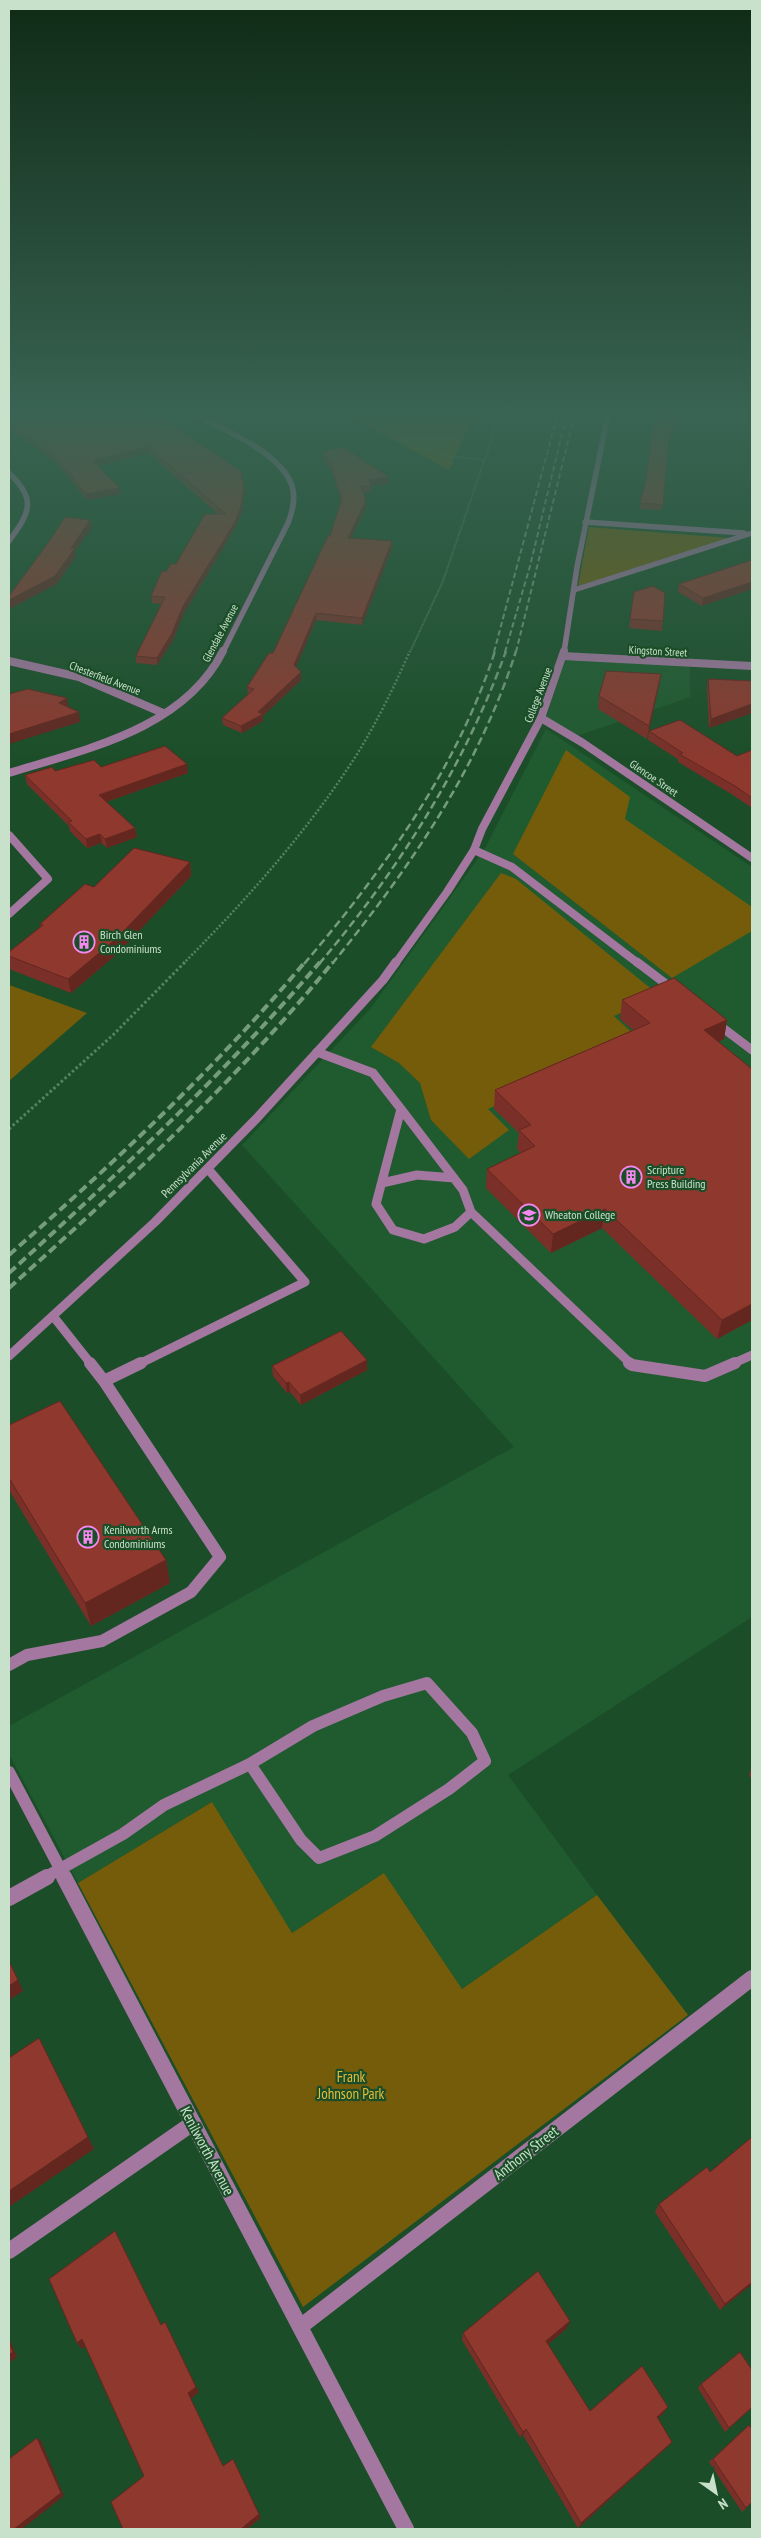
<svg xmlns="http://www.w3.org/2000/svg" width="761" height="2538" font-family="'PT Sans Narrow',sans-serif">
  <style>
    .built { fill: #205a2f }
    .green { fill: #755c0b }
    .lines { fill: none; stroke-linecap: round; stroke-linejoin: round }
    .path-far2 { stroke: #588261; stroke-width: 2; stroke-dasharray: 1 1; stroke-linecap: butt }
    .path-far1 { stroke: #588261; stroke-width: 2.5; stroke-dasharray: 2 2; stroke-linecap: butt }
    .path { stroke: #588261; stroke-width: 3; stroke-dasharray: 2.5 2.5; stroke-linecap: butt }
    .service-far3 { stroke: #a477a0; stroke-width: 8 }
    .service-far2 { stroke: #a477a0; stroke-width: 9 }
    .service-far1 { stroke: #a477a0; stroke-width: 12 }
    .service { stroke: #a477a0; stroke-width: 16 }
    .minor-far3 { stroke: #a477a0; stroke-width: 5.5 }
    .minor-far2 { stroke: #a477a0; stroke-width: 8 }
    .minor-far1 { stroke: #a477a0; stroke-width: 12 }
    .minor { stroke: #a477a0; stroke-width: 16 }
    .tertiary-far2 { stroke: #a477a0; stroke-width: 5.5 }
    .tertiary-far1 { stroke: #a477a0; stroke-width: 8 }
    .tertiary { stroke: #a477a0; stroke-width: 9 }
    .rail-far2 { stroke: #769c7e; stroke-width: 2; stroke-dasharray: 5.5 3; stroke-linecap: butt }
    .rail-far1 { stroke: #769c7e; stroke-width: 2.5; stroke-dasharray: 8 4; stroke-linecap: butt }
    .rail { stroke: #769c7e; stroke-width: 4; stroke-dasharray: 9 4.5; stroke-linecap: butt }
    .wall { fill: #7a3028 }
    .shaded-wall { fill: #632720 }
    .building { fill: #8e382e; stroke: #632720 }
    .labels { text-anchor: middle; stroke-width: 4.5; stroke-linejoin: round; paint-order: stroke }
    .far-street-label { font-size: 11px; fill: #c7e1ca; stroke: #1b4e28 }
    .poi-label { font-size: 12px; fill: #c7e1ca; stroke: #1b4e28; text-anchor: start }
    .street-label { font-size: 12px; fill: #c7e1ca; stroke: #1b4e28 }
    .near-park-label { font-size: 15px; fill: #e9bc38; stroke: #1b4e28 }
    .near-street-label { font-size: 15px; fill: #c7e1ca; stroke: #1b4e28 }
  </style>
  <rect width="100%" height="100%" fill="#1b4e28"/>
  <path class="built" d="M565,657L690,664V697L577,736L546,718Z
    M546,729L752,867V1617L508,1775L597,1895L462,1989L384,1873L292,1933L212,1802L78,1883L9,1754V1726L514,1447L242,1145L371,1008L484,850Z"/>
  <path class="green" d="M337,409H476L449,470Z
    M589,527L730,538L578,586Z
    M566,750L630,797L625,819L752,907V931L672,978L513,854Z
    M501,873L516,879L660,996L614,1016L640,1040L488,1109L509,1130L469,1159L431,1120L420,1083L399,1063L371,1047Z
    M9,985L87,1013L9,1081Z
    M212,1802L292,1933L384,1873L462,1989L597,1895L688,2015L303,2307L78,1883Z"/>
  <g class="lines">
    <path class="path-far2" d="M348,409L417,447L446,456L485,460
      M410,652L443,581L502,409"/>
    <path class="path-far1" d="M183,964C243,903 300,840 348,768C373,731 392,691 410,651"/>
    <path class="path" d="M9,1129L113,1035L185,962"/>
    <path class="service-far3" d="M474,850L512,867L639,964"/>
    <path class="service-far2" d="M637,962L674,990
      M715,1022L752,1050
      M317,1052L373,1073L401,1109L376,1204L393,1230L424,1239L455,1227L471,1212L631,1364
      M401,1109L463,1190L471,1212
      M382,1183L417,1175L454,1178
      M53,1316L91,1364
      M139,1364L305,1282L208,1169
      M732,1364L752,1355"/>
    <path class="service-far1" d="M90,1363L104,1381
      M629,1363L632,1365L705,1376L735,1363
      M9,1665L27,1655L102,1641L191,1592L220,1557L104,1381L141,1363
      M427,1683L472,1733L485,1761L449,1789L375,1836L319,1858L301,1840L250,1764L313,1726L383,1696Z
      M44,1878L123,1834L164,1805L250,1764"/>
    <path class="service" d="M9,1898L47,1877
      M9,2251L193,2123"/>
    <path class="minor-far3" d="M185,409C216,426 275,449 290,481C297,495 293,510 288,523L223,652
      M750,409L752,410
      M9,473C37,499 30,513 9,541
      M585,522L744,533
      M574,590L752,533"/>
    <path class="minor-far2" d="M563,656L752,666
      M9,661L79,677L163,713
      M541,718L583,743L752,858
      M9,773C86,749 184,729 223,651
      M9,835L48,879L9,914"/>
    <path class="minor-far1" d="M9,1772L65,1878"/>
    <path class="minor" d="M64,1877L406,2529
      M300,2327L752,1978"/>
    <path class="tertiary-far2" d="M564,652L577,567L609,409"/>
    <path class="tertiary-far1" d="M395,964L447,892L474,850L482,829L541,718L564,651"/>
    <path class="tertiary" d="M9,1356L155,1222L257,1118L383,980L396,962"/>
    <path class="rail-far2" d="M494,652L559,409
      M505,652L530,566L568,409
      M516,652L576,409"/>
    <path class="rail-far1" d="M304,964C383,871 458,767 495,651
      M319,964C398,871 465,765 506,651
      M332,964C409,869 479,768 516,651"/>
    <path class="rail" d="M9,1255C114,1163 215,1069 305,962
      M9,1273C118,1174 224,1074 320,962
      M9,1288C123,1186 236,1081 333,962"/>
  </g>
  <path class="wall" d="M9,409H142L245,494L242,513L235,528L184,613L173,640L157,665L136,663V656L161,604L152,603L151,596L166,572L176,564L218,514L148,453L98,466L121,494L87,500L56,462L9,429Z
    M655,409H685V411L681,409L668,444L662,510L640,509L646,479Z
    M323,452L389,477V484L371,486V492L364,493L366,507L351,538L392,541V548L362,625L316,620L296,667L301,680L263,716V721L242,733L223,725L222,718L248,695L247,687L273,653L330,536L341,501L332,472L323,459Z
    M752,560L702,606L678,592L679,584Z
    M634,592L663,621L662,631L629,628Z
    M661,674L659,686L647,739L598,709L599,696Z
    M708,679L752,681V713L709,728L707,688Z
    M649,731L737,756L752,750V808L733,795L678,762V759L648,740Z
    M101,767L188,773L106,802L135,828L137,837L107,848L102,843L87,848L70,831L69,826L27,784L25,775L55,771Z
    M190,862L191,876L118,953L71,993L9,969V952L40,927V924L94,887Z
    M622,1000L727,1020L724,1039L718,1042L752,1069V1320L717,1339L602,1228L551,1253L486,1188L487,1169L521,1153L517,1149L519,1133L494,1109L495,1090L633,1030L620,1019Z
    M272,1366L367,1370L301,1405L290,1392L287,1393L273,1376Z
    M9,1425L166,1560L170,1583L91,1626L9,1490Z
    M752,1766V1780L749,1775Z
    M752,2137V2284L720,2310L655,2212L659,2204L710,2172Z
    M567,2328L548,2344L590,2411L664,2413L658,2418L667,2447L578,2528L523,2435L520,2437L462,2340L463,2333Z
    M701,2384L752,2408L725,2432L698,2388Z
    M749,2425L746,2508L742,2512L709,2462Z"/>
  <path class="shaded-wall" d="M680,409H681L668,445L669,440Z
    M148,447V453L94,467L93,461Z
    M389,477V484L369,486V480Z
    M244,487L245,494L242,513L235,528L184,613L173,640L157,665V658Z
    M120,488L121,494L87,500L86,494Z
    M366,500V507L348,545V538Z
    M90,520L92,528L75,551L76,556L57,584L9,609V600L71,548Z
    M392,541V548L362,625V618Z
    M752,582V589L702,606L703,598Z
    M316,613V620L294,672V665Z
    M301,672V680L263,716V721L242,733L241,726L258,712Z
    M661,674L659,686L647,739L649,726Z
    M67,698L69,708L59,703Z
    M752,704V713L709,728L711,719Z
    M79,712L80,722L9,744V734Z
    M187,764L188,773L100,804L99,795Z
    M135,828L137,837L107,848L105,839Z
    M100,834L102,843L87,848L86,839Z
    M190,862L191,876L118,953L71,993L68,979Z
    M727,1020L724,1039L701,1050L704,1030Z
    M605,1209L602,1228L551,1253L553,1234Z
    M752,1304V1320L717,1339L722,1320Z
    M367,1360V1370L301,1405L300,1395Z
    M289,1382L290,1392L287,1393L286,1383Z
    M166,1560L170,1583L91,1626L85,1603Z
    M18,1980L23,1991L9,2000V1986Z
    M88,2137L94,2149L9,2207V2191Z
    M752,2282V2284L720,2310L725,2304Z
    M570,2321L567,2328L544,2348L546,2341Z
    M165,2322L199,2392L191,2399L188,2393Z
    M9,2338L17,2357L9,2363Z
    M82,2339L87,2345L82,2349L77,2343Z
    M668,2407L664,2413L652,2423L657,2417Z
    M526,2429L523,2435L520,2437L523,2432Z
    M37,2438L41,2441L64,2496L22,2529H14Z
    M672,2442L667,2447L578,2528L581,2523Z
    M235,2463L261,2518L247,2529H241Z"/>
  <path class="building" d="M9,409H142L170,424L241,471L244,487L241,506L235,522L183,606L172,633L157,658L136,656L165,597L151,596L162,571L166,572L171,564H176L205,514H226L148,447L93,461L120,488L86,494L55,456L9,424Z
    M655,409H680L669,440L663,505L640,503L646,479Z
    M343,447L389,477L369,480L371,486H361L366,500L348,538L392,541L362,618L316,613L294,665L301,672L258,712L263,714L241,726L222,718L254,689L247,687L269,653H273L328,536H330L342,498L331,465L323,452Z
    M65,517L90,520L71,548H75L55,576L9,600V596L48,543Z
    M752,560V582L703,598L679,584Z
    M653,586L665,593L663,621L630,619L634,592Z
    M606,671L661,674L649,726L599,696Z
    M708,679L752,681V704L711,719Z
    M28,689L67,698L59,703L79,712L9,734V694Z
    M680,720L737,756L752,750V798L735,786L679,754L683,753L649,731Z
    M165,746L187,764L99,795L135,828L105,839L100,834L86,839L68,822L72,821L25,775L52,767L55,771L94,760L101,767Z
    M134,848L190,862L116,939L68,979L9,956V952L43,925L40,924L85,884L94,887Z
    M674,978L727,1020L704,1030L752,1069V1304L722,1320L605,1209L553,1234L487,1169L535,1146L519,1130L531,1125L495,1090L650,1023L622,1000Z
    M341,1331L367,1360L300,1395L289,1382L286,1383L272,1366Z
    M60,1401L166,1560L85,1603L9,1478V1425Z
    M9,1961L18,1980L9,1986Z
    M39,2038L88,2137L9,2191V2058Z
    M752,2137V2282L725,2304L659,2204L707,2167L710,2172Z
    M115,2231L161,2325L165,2322L196,2387L188,2393L223,2466L233,2459L259,2514L241,2529H123L111,2502L144,2476L82,2339L77,2343L49,2279Z
    M538,2271L570,2321L546,2341L590,2411L642,2366L668,2407L657,2417L672,2442L581,2523L526,2429L523,2432L463,2333Z
    M9,2343L13,2352L9,2355Z
    M740,2352L752,2370V2407L729,2428L701,2384Z
    M749,2425L752,2429V2502L746,2508L713,2459Z
    M37,2438L61,2493L14,2529H9V2459Z"/>
  <linearGradient id="sky" x2="0" y2="1"><stop stop-color="#0f2b16"/><stop offset="0.54" stop-color="#396353"/><stop offset="1" stop-color="#396353" stop-opacity="0"/></linearGradient>
  <rect width="761" height="764" fill="url(#sky)"/>
  <defs>
    <g id="building-ring" transform="scale(1.125)"><circle r="9.5" fill="#1b4e28" stroke="#f589ef" stroke-width="1.5"/><path d="M-4-6H4V6H1V3H-1V6H-4ZM-2.5-4.3h1.7v1.8h-1.7ZM.8-4.3h1.7v1.8H.8ZM-2.5-1h1.7V.8h-1.7ZM.8-1h1.7V.8H.8Z" fill="#f589ef"/></g>
    <g id="university-ring" transform="scale(1.125)"><circle r="9.5" fill="#1b4e28" stroke="#f589ef" stroke-width="1.5"/><path d="M0-5L7-2L0 1L-7-2ZM-4 1L0 2.5L4 1V4Q0 6-4 4Z" fill="#f589ef"/></g>
  </defs>
  <g fill-rule="evenodd">
    <use href="#building-ring" x="84" y="942"/>
    <use href="#building-ring" x="631" y="1177"/>
    <use href="#university-ring" x="529" y="1215"/>
    <use href="#building-ring" x="88" y="1537"/>
  </g>
  <g class="labels">
    <g class="far-street-label">
      <text transform="translate(220 633) rotate(-62)" y="4">Glendale Avenue</text>
      <text transform="translate(658 651) rotate(3)" y="4">Kingston Street</text>
      <text transform="translate(105 678) rotate(21)" y="4">Chesterfield Avenue</text>
      <text transform="translate(538 695) rotate(-69)" y="4">College Avenue</text>
      <text transform="translate(654 778) rotate(34)" y="4">Glencoe Street</text>
    </g>
    <g class="poi-label">
      <text x="100" y="939">Birch Glen<tspan x="100" dy="14">Condominiums</tspan></text>
      <text x="647" y="1174">Scripture<tspan x="647" dy="14">Press Building</tspan></text>
      <text x="545" y="1219">Wheaton College</text>
      <text x="104" y="1534">Kenilworth Arms<tspan x="104" dy="14">Condominiums</tspan></text>
    </g>
    <g class="street-label">
      <text transform="translate(194 1165) rotate(-45)" y="4">Pennsylvania Avenue</text>
    </g>
    <g class="near-park-label">
      <text x="351" y="2082">Frank<tspan x="351" dy="17">Johnson Park</tspan></text>
    </g>
    <g class="near-street-label">
      <text transform="translate(207 2151) rotate(62)" y="5">Kenilworth Avenue</text>
      <text transform="translate(526 2153) rotate(-38)" y="5">Anthony Street</text>
    </g>
  </g>
  <rect width="761" height="2538" fill="none" stroke="#c7e1ca" stroke-width="20"/>
  <g transform="translate(716 2493) rotate(147)" stroke="#1b4e28" stroke-width="4" paint-order="stroke">
  <path d="M0-4L9 19L0 12L-9 19Z" fill="#c7e1ca"/>
  <text y="-8" font-size="14" font-weight="bold" text-anchor="middle" fill="#c7e1ca">N</text>
  </g>
</svg>
